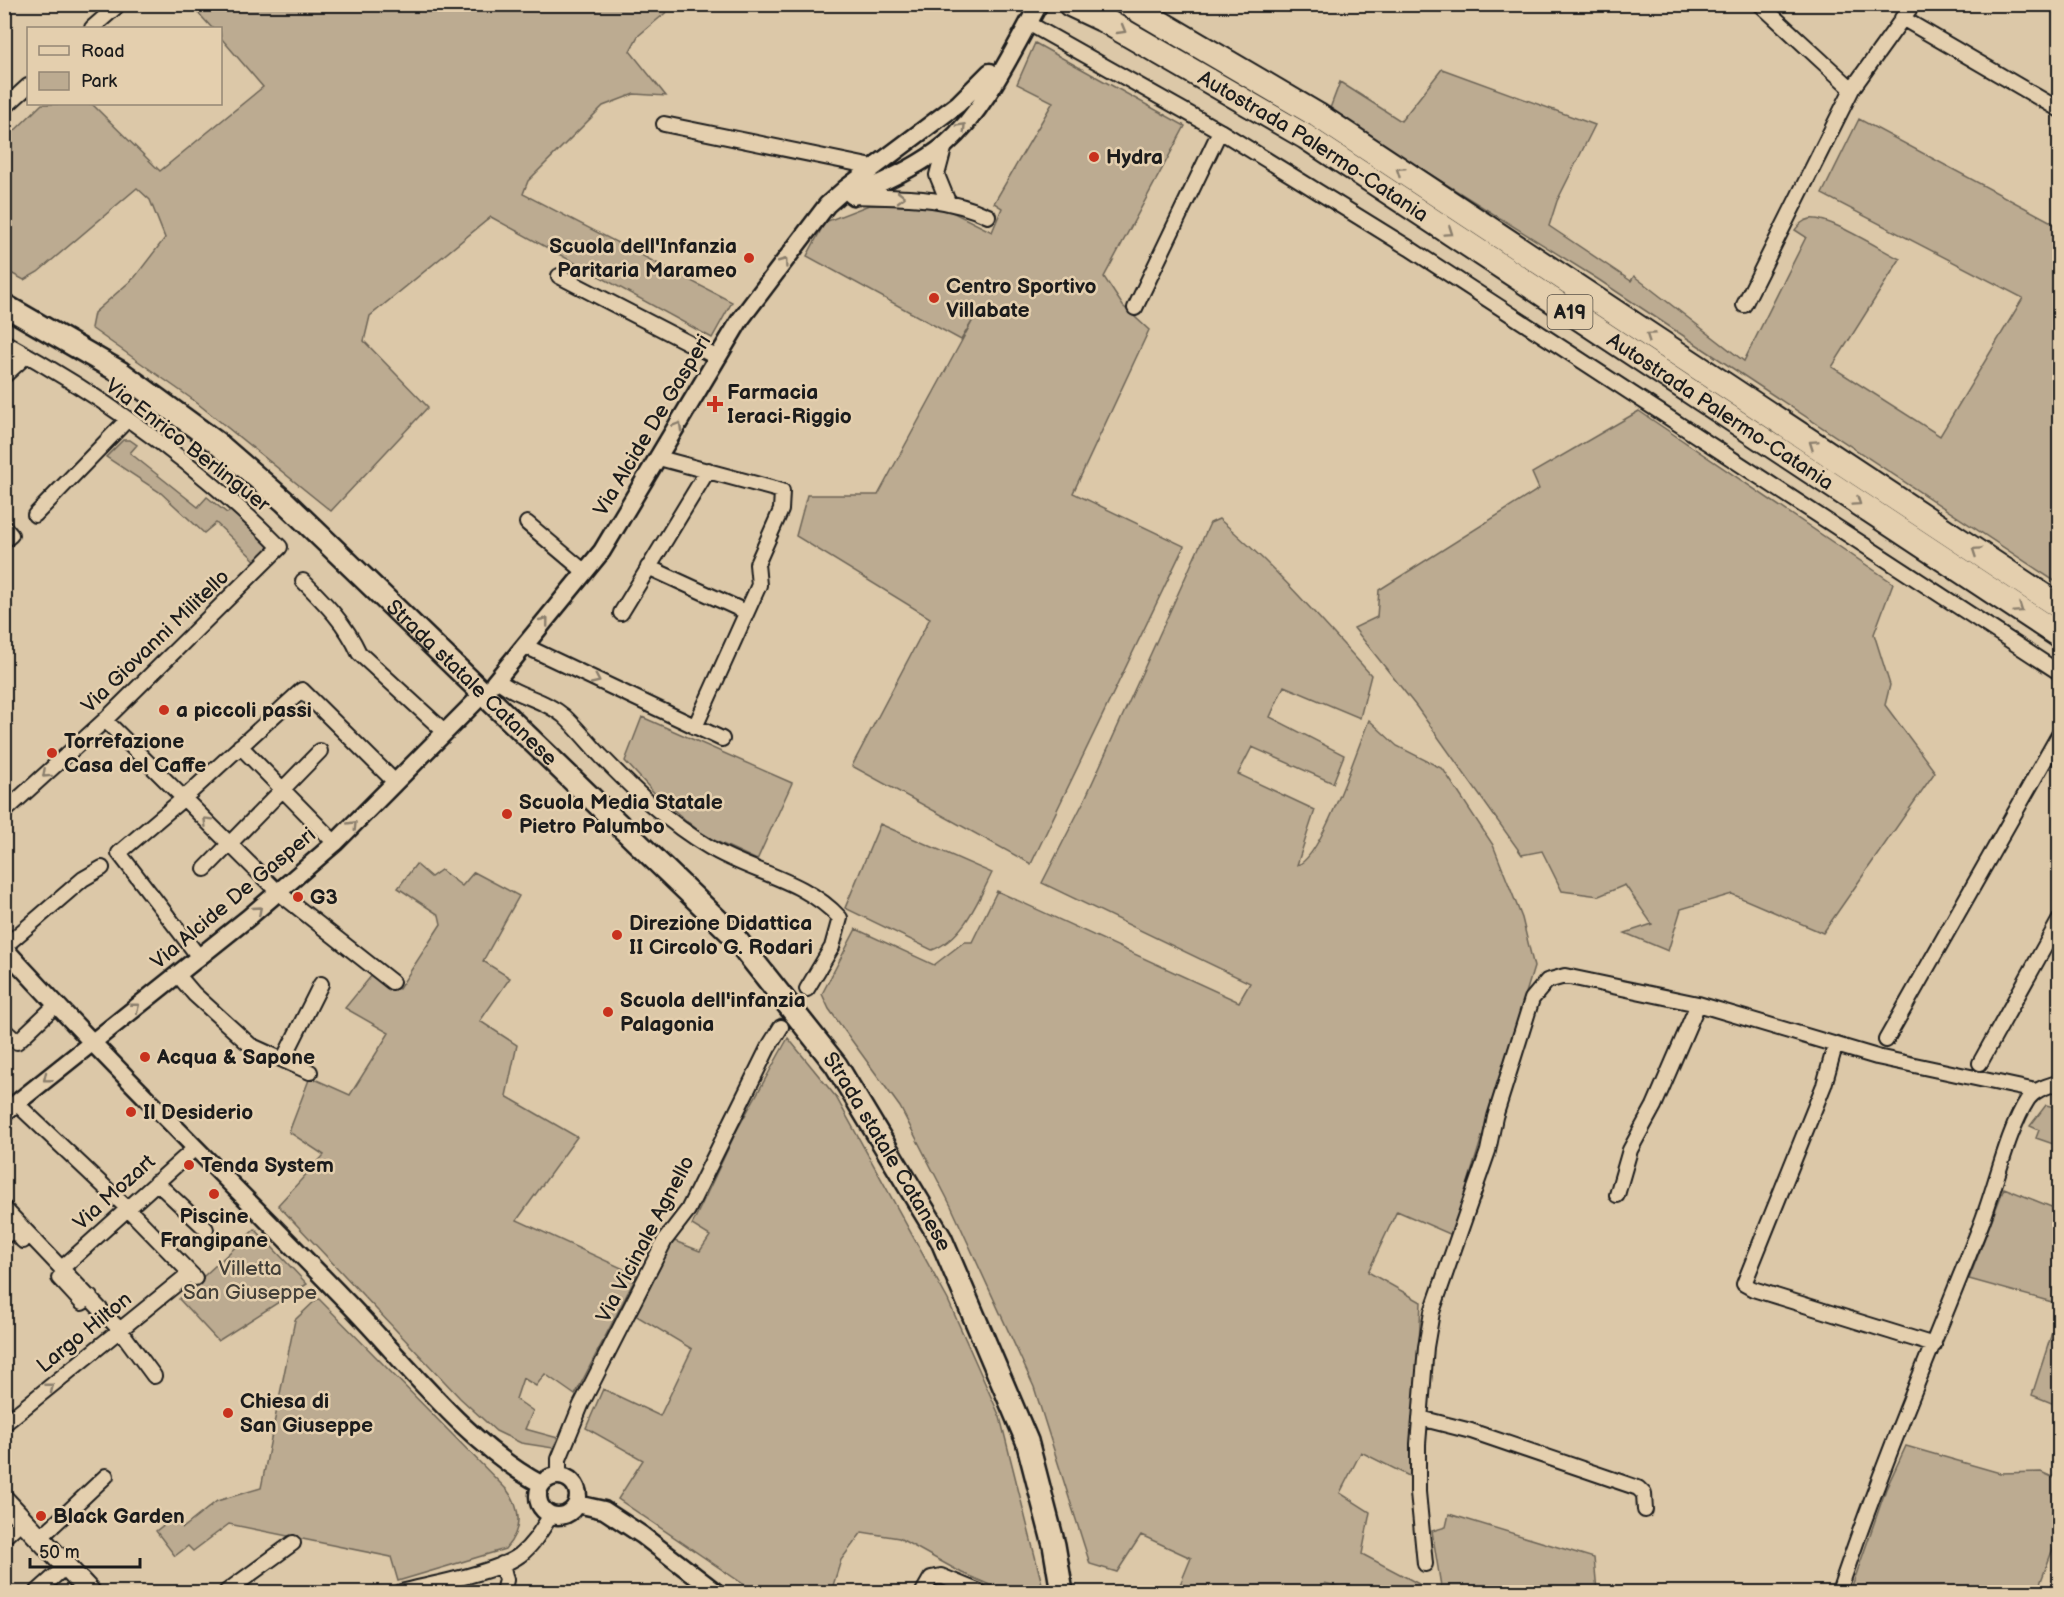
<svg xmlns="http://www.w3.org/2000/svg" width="2064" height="1597" font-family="'Balsamiq Sans',sans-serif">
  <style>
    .green { fill: #bcab91; stroke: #6c6456; stroke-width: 1.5 }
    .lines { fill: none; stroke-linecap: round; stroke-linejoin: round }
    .minor-tunnel { stroke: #b6a68c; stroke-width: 14; stroke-dasharray: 14 7; stroke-linecap: butt }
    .minor-casing { stroke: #1c1c1c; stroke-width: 18 }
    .tertiary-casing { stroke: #1c1c1c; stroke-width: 21 }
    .secondary-casing { stroke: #1c1c1c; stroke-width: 24 }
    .primary-casing { stroke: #1c1c1c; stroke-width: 26 }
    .motorway-casing { stroke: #1c1c1c; stroke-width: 28 }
    .minor { stroke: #e4cfae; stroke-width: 14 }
    .tertiary { stroke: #e4cfae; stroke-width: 16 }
    .secondary { stroke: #e4cfae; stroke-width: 20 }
    .primary { stroke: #e4cfae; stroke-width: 21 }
    .motorway { stroke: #e4cfae; stroke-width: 24 }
    .oneway { stroke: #8a7e6c }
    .poi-dot { fill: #c8321e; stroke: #e4cfae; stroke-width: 2 }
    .labels { text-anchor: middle; stroke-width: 5; stroke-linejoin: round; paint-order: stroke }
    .shield { fill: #e4cfae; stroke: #585248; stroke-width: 1.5 }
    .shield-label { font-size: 20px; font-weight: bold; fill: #1c1c1c }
    .street-label { font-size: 21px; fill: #1c1c1c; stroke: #e4cfae }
    .poi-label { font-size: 21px; font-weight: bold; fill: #1c1c1c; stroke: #e4cfae; text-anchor: start }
    .park-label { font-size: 21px; fill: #444039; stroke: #e4cfae }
  </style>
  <rect width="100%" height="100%" fill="#dcc8a8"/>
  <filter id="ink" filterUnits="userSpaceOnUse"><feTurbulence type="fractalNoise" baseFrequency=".0167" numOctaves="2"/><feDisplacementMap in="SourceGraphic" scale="12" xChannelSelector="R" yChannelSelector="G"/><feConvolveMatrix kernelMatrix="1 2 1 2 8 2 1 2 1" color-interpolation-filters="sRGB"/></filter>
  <g filter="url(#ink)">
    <path class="green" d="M676,4L638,36L630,51L666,96L634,94L603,106L528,181L523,194L732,302L712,338L491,217L370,316L364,341L428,407L331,511L192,399L91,328L94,313L135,277L165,238L150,200L137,188L38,272L24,280L5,270V140L42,104H92L160,171L263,87L221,38L220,28H212L191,5Z
      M1035,43L1185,126L1104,277L1123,306L1149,330L1073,493L1184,546L1031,864L852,766L930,618L796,536L807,495H878L973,320L961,340L807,256L825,222L869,205L940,206L992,232L1002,208L994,203L1053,102L1017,84Z
      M1442,69L1595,125L1557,201L1549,226L1631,281L1634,276L1744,361L1806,237L1795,230C1799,225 1803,220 1810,219C1829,216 1881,250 1900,259L1832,367L1940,436L2023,298L1822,194L1859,119L2059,226V584L1596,278L1329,111L1340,82L1401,121Z
      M1639,411L1893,583L1874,634L1890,685L1885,705L1935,772L1823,933L1732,894L1681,909L1668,951L1625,933L1652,924L1625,885L1599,896L1562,891L1542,851L1522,855L1416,706L1354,628L1377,617L1379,590L1539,489L1532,473Z
      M123,440H130L137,445L130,453L198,507L207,497L227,513L232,510L271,547L261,566L216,523L204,533L161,493L106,457Z
      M1219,519C1275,566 1322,621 1371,675L1360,718L1284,686L1270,717L1344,755L1333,783L1252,747L1238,774L1315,810L1297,865C1321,860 1358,746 1369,720L1397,746L1443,769L1493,845L1522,918L1534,967L1452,1235L1397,1211L1368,1272L1421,1302L1413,1478L1361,1452L1340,1493L1370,1512L1362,1554L1419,1584L1420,1592H1357L1325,1583L1319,1592H1177L1191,1558L1141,1535L1117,1572L1090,1564L1034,1387L951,1206L900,1107L829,1009L822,994L856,929L934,965L964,942H972L997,891L1239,1002L1250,983L1042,883L1084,801L1210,523Z
      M642,717L792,783L757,860L705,836L659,798L625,761Z
      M880,824L992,873C978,901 963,939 932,950L845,908Z
      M416,864L431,877L441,870L462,886L474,872L519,896L483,961L510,978L480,1021L517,1045L506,1096L577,1137L517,1220L637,1275L575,1395L545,1374L536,1386L523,1378L516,1399L533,1411L525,1429L558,1438L553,1448L521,1443L496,1431L460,1398L278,1205L324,1155L289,1132L310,1077L350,1095L389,1033L345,1008L372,975L386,986L399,989L441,924L439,915L398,888Z
      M788,1038L836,1097L948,1300L1000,1417L1044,1592H1006L962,1573L899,1538L862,1532L841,1560L831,1592H755L618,1499L643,1460L586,1428L603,1389L660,1416L692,1349L635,1315L672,1240L700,1251L710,1236L692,1225L737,1130Z
      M2046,1105L2059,1108V1146L2036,1138L2039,1130L2030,1126Z
      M2004,1188L2059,1210V1307L2052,1302L1969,1279Z
      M255,1229L307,1284L218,1341L179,1299Z
      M318,1298L507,1490C522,1510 522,1530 505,1549L398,1581L391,1557L229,1524L193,1551L188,1546L175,1556L156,1531L174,1517L183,1528L217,1501L261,1488L295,1320Z
      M2059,1311V1406L2032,1395Z
      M1906,1446L2000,1473L2041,1472L2059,1480V1532L2037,1592H1850L1886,1489Z
      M1449,1514L1594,1558L1597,1591L1600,1592H1442L1432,1531L1446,1527Z"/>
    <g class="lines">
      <path class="minor-tunnel" d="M781,1027L807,989"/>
      <g class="minor-casing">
        <path id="minor" d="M1760,4L1852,89
          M1902,18L2060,110
          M1028,23L1220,131L1409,248L2060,673
          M92,28L116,7
          M4,108L28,86
          M664,124L873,167
          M945,145L937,175L948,202
          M853,196C902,198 942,195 988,216
          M559,276L718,358
          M1744,305L1852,89L1913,4
          M1135,308L1220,131
          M4,342C104,397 200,466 280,547L105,720L4,812
          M4,376L27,355
          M659,458L782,491L781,510L757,564L759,585L695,727
          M35,515L128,419
          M527,523L585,572
          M4,527L11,535L4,541
          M648,567L746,612
          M303,581C325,603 346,624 359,653L445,732
          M621,613L708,470
          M525,646L722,739
          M497,679C514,696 543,698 564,716C577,728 589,743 601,756C634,790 668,823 709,847C752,873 804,879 840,918L832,947L807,989
          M105,720L278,892L392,982
          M240,746L335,843
          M205,869L320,751
          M4,947L83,879L102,868
          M199,957L119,853L184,798L302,690L395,782
          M177,974L194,994L250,1045L283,1060L321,984
          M4,1030L17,1042L56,1005
          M1886,1040L2060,733
          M1835,1046L1824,1085L1744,1284L1753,1289L1934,1345
          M283,1060L310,1072
          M1980,1063L2060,919
          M16,1103L127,1208L195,1278
          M156,1182L206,1229
          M1617,1195L1630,1150L1654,1106L1698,1004
          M4,1208L120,1330L154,1376
          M4,1237L13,1229L23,1241
          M62,1268L194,1149
          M59,1278L82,1303L90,1297
          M1420,1418L1471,1431L1638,1488L1644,1494L1645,1510
          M4,1424L190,1273
          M559,1475V1459L581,1405L665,1240L688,1210L768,1048L781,1027
          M4,1537L23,1520
          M40,1538L106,1476
          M502,1564L506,1580L503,1592
          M1425,1564L1418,1492V1444L1426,1347L1432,1312L1488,1151L1495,1117L1532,999L1547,981L1565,976L1698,1004L1877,1057L2036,1091
          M37,1592L66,1566
          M226,1592L293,1543
          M401,1592C432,1584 496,1573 520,1555C534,1544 542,1529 551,1515
          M923,1592L931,1578L941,1576L980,1592
          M1839,1592C1880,1469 1932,1348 1980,1227C1995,1190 2007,1131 2028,1099C2035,1089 2048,1086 2060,1082"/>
      </g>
      <g class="tertiary-casing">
        <path id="tertiary" d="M845,189L958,104L990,72
          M494,683L602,551L740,320L827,205L845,189L853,196C884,181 918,167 945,145C985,111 1013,50 1039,4
          M4,948C114,1069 230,1181 343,1298C402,1358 468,1446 541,1484
          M4,1113L248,918L335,843L475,702
          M538 1496a20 20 0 1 1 40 0a20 20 0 1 1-40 0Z
          M577,1504L604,1510L642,1535L716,1592"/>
      </g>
      <g class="secondary-casing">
        <path id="secondary" d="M4,1500L90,1592"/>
      </g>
      <g class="primary-casing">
        <g id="primary">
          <path id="s1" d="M4,305L120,372L217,443L284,501L732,934L836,1065L941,1239L1027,1441L1054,1545L1062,1592"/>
        </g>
      </g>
      <g class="motorway-casing">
        <g id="motorway">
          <path id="s2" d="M1070,4L1102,19L1306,137L2060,636"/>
          <path d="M1128,4L1317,115L2060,607"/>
        </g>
      </g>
      <use href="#minor" class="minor"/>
      <use href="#tertiary" class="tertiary"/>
      <use href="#secondary" class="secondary"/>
      <use href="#primary" class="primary"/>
      <use href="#motorway" class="motorway"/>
    </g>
    <defs><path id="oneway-chevron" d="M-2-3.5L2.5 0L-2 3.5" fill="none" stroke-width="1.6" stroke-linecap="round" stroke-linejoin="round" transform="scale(1.5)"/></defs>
    <g class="oneway">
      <use href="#oneway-chevron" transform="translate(1122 30) rotate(30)"/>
      <use href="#oneway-chevron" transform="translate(962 127) rotate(-46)"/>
      <use href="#oneway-chevron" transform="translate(1400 171) rotate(-146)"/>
      <use href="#oneway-chevron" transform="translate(901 197) rotate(1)"/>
      <use href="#oneway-chevron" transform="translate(1449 232) rotate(34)"/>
      <use href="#oneway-chevron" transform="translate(784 262) rotate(-53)"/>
      <use href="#oneway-chevron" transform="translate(1650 336) rotate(-146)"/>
      <use href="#oneway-chevron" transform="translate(678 426) rotate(-60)"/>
      <use href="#oneway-chevron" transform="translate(1813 444) rotate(-146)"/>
      <use href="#oneway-chevron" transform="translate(1857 502) rotate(34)"/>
      <use href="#oneway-chevron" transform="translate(1976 551) rotate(-146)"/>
      <use href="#oneway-chevron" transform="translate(2019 609) rotate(34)"/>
      <use href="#oneway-chevron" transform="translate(545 621) rotate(-51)"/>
      <use href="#oneway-chevron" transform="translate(596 680) rotate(25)"/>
      <use href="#oneway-chevron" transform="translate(46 774) rotate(138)"/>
      <use href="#oneway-chevron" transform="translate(207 821) rotate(-135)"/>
      <use href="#oneway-chevron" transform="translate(353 825) rotate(-46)"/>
      <use href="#oneway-chevron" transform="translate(258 910) rotate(-41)"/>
      <use href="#oneway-chevron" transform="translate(136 1007) rotate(-38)"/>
      <use href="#oneway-chevron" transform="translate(47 1078) rotate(141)"/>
      <use href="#oneway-chevron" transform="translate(50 1387) rotate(-39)"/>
    </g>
  </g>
  <g class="poi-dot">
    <circle cx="1094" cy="157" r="6"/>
    <circle cx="749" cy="258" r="6"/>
    <circle cx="934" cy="298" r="6"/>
    <path d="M712 395h6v6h6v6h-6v6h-6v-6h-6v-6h6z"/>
    <circle cx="164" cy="710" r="6"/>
    <circle cx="52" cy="753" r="6"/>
    <circle cx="507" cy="814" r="6"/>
    <circle cx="298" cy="897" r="6"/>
    <circle cx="617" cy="935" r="6"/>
    <circle cx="608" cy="1012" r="6"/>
    <circle cx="145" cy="1057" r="6"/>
    <circle cx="131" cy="1112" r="6"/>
    <circle cx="189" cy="1165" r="6"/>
    <circle cx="214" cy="1194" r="6"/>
    <circle cx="228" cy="1413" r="6"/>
    <circle cx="41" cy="1516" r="6"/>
  </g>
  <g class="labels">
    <rect class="shield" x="1547.5" y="295" width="45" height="34" rx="4.5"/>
    <g class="shield-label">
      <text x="1570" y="319">A19</text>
    </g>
    <g class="street-label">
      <text dy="7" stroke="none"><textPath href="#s2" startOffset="282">Autostrada Palermo-Catania</textPath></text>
      <text dy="7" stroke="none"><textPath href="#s2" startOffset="768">Autostrada Palermo-Catania</textPath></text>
      <text transform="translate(652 425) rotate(-59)" y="7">Via Alcide De Gasperi</text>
      <text transform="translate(188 445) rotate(38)" y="7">Via Enrico Berlinguer</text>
      <text transform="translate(155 641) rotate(-44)" y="7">Via Giovanni Militello</text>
      <text dy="7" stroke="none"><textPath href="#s1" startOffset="604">Strada statale Catanese</textPath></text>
      <text transform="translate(233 898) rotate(-40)" y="7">Via Alcide De Gasperi</text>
      <text dy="7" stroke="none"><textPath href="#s1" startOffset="1234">Strada statale Catanese</textPath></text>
      <text transform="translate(114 1192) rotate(-42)" y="7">Via Mozart</text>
      <text transform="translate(645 1239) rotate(-62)" y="7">Via Vicinale Agnello</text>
      <text transform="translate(84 1332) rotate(-39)" y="7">Largo Hilton</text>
    </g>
    <g class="poi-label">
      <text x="1106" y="164">Hydra</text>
      <text x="737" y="253" text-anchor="end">Scuola dell'Infanzia<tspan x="737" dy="24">Paritaria Marameo</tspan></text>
      <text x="946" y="293">Centro Sportivo<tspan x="946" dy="24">Villabate</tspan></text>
      <text x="727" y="399">Farmacia<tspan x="727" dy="24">Ieraci-Riggio</tspan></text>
      <text x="176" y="717">a piccoli passi</text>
      <text x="64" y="748">Torrefazione<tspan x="64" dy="24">Casa del Caffe</tspan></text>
      <text x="519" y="809">Scuola Media Statale<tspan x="519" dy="24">Pietro Palumbo</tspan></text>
      <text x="310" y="904">G3</text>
      <text x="629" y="930">Direzione Didattica<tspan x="629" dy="24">II Circolo G. Rodari</tspan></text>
      <text x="620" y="1007">Scuola dell'infanzia<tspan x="620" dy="24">Palagonia</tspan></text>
      <text x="157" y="1064">Acqua &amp; Sapone</text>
      <text x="143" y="1119">Il Desiderio</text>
      <text x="201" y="1172">Tenda System</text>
      <text x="214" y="1223" text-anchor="middle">Piscine<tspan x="214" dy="24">Frangipane</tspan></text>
      <text x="240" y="1408">Chiesa di<tspan x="240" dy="24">San Giuseppe</tspan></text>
      <text x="53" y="1523">Black Garden</text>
    </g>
    <g class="park-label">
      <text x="250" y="1275">Villetta<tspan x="250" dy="24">San Giuseppe</tspan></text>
    </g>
  </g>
  <rect width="2064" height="1597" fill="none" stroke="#e4cfae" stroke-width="24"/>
  <rect x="12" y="12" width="2040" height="1573" fill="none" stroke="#1c1c1c" stroke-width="2" filter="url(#ink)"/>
  <rect x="27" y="27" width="195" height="78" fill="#e4cfae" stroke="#948774" stroke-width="1.5"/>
  <rect x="39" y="46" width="30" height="9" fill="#e4cfae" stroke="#948774" stroke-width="1.5"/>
  <text x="81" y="57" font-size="18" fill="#1c1c1c">Road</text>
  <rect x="39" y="72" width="30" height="18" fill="#bcab91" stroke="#948774" stroke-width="1.5"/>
  <text x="81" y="87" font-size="18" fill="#1c1c1c">Park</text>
  <path d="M30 1558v9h110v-9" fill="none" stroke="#1c1c1c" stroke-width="3"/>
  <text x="39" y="1558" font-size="18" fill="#1c1c1c" stroke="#e4cfae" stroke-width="4.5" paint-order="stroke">50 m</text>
</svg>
